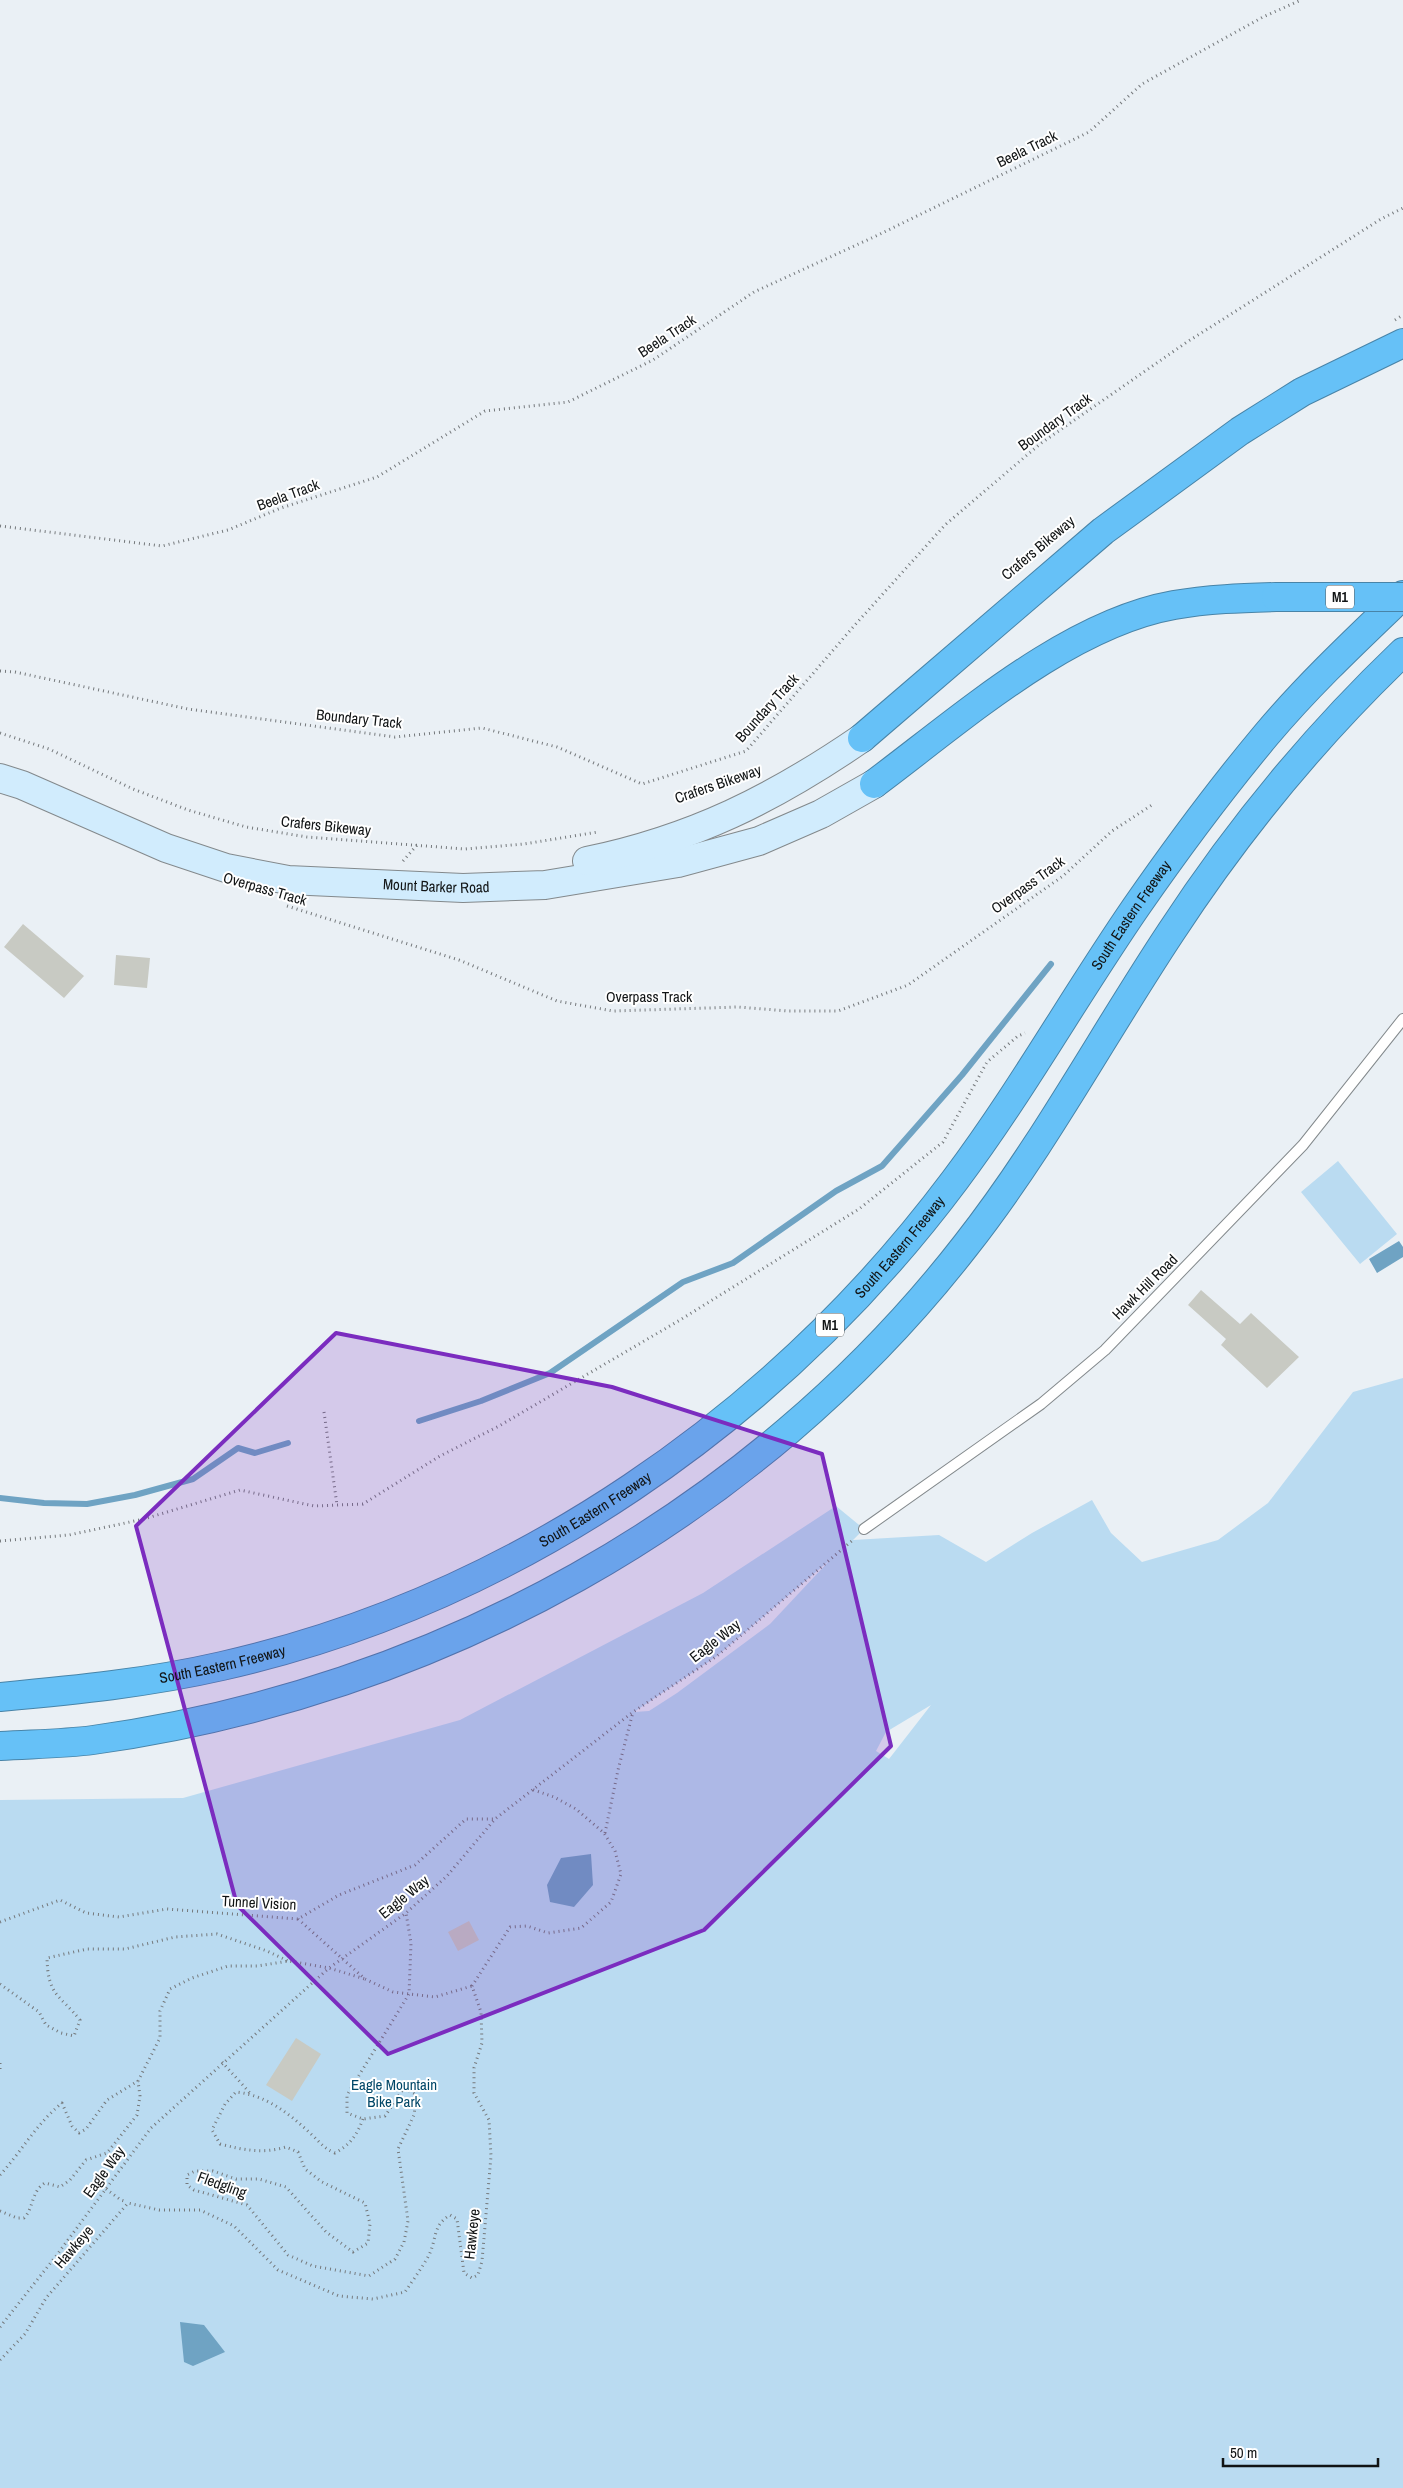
<svg xmlns="http://www.w3.org/2000/svg" width="1403" height="2488" font-family="'Archivo Narrow',sans-serif">
  <style>
    .green { fill: #badbf1; fill-rule: evenodd }
    .water { fill: #6fa3c3 }
    .lines { fill: none; stroke-linecap: round; stroke-linejoin: round }
    .stream { stroke: #6fa3c3; stroke-width: 6 }
    .building { fill: #c8cac3 }
    .lane-casing { stroke: #83898c; stroke-width: 12 }
    .secondary-casing { stroke: #83898c; stroke-width: 30 }
    .highway-casing { stroke: #4884a8; stroke-width: 30 }
    .path { stroke: #75797c; stroke-width: 3; stroke-dasharray: 1 4; stroke-linecap: butt }
    .lane { stroke: #fff; stroke-width: 10 }
    .secondary { stroke: #d1ecfd; stroke-width: 28 }
    .highway { stroke: #66c1f7; stroke-width: 28 }
    .highway-bridge-casing { stroke: #4884a8; stroke-width: 30; stroke-linecap: butt }
    .highway-bridge { stroke: #66c1f7; stroke-width: 28 }
    .marked { fill: #7b2cbf; fill-opacity: 0.2; stroke: #7b2cbf; stroke-width: 4; stroke-linejoin: round }
    .labels { text-anchor: middle; stroke-width: 4; stroke-linejoin: round; paint-order: stroke }
    .shield { fill: #fff; stroke: #585a5b; stroke-width: 1 }
    .shield-label { font-size: 14px; font-weight: bold; fill: #111415 }
    .street-label { font-size: 15px; fill: #111415; stroke: #fff }
    .park-label { font-size: 15px; fill: #004667; stroke: #fff }
  </style>
  <rect width="100%" height="100%" fill="#eaf0f5"/>
  <path class="green" d="M1338,1161L1397,1234L1360,1264L1301,1192Z
    M1403,1378V2488H0V1800L183,1798L460,1720L703,1593L836,1506L864,1529L853,1540L939,1535L986,1562L1032,1533L1092,1500L1111,1533L1142,1562L1218,1540L1268,1503L1353,1392ZM830,1560L770,1624L677,1693L649,1711L634,1712L717,1656ZM931,1705L889,1759L876,1751L886,1732Z"/>
  <path class="water" d="M1399,1241L1403,1247V1257L1377,1273L1369,1259Z
    M591,1854L593,1885L574,1907L550,1902L547,1885L561,1858Z
    M180,2322L204,2325L225,2352L193,2366L184,2362Z"/>
  <g class="lines">
    <path class="stream" d="M419,1421L481,1401L550,1373L683,1282L733,1263L836,1191L882,1166L962,1075L1051,964
      M0,1498L44,1503L87,1504L135,1495L193,1479L238,1448L255,1453L288,1443"/>
  </g>
  <path class="building" d="M23,924L84,976L64,998L4,947Z
    M116,955L150,958L147,988L114,985Z
    M1201,1290L1240,1324L1251,1313L1299,1357L1267,1388L1221,1345L1226,1339L1188,1305Z
    M469,1921L479,1940L458,1951L448,1932Z
    M296,2038L321,2054L292,2101L266,2085Z"/>
  <g class="lines">
    <g class="lane-casing">
      <path id="lane" d="M864,1529L1041,1404L1105,1350L1303,1145L1403,1019"/>
    </g>
    <g class="secondary-casing">
      <g id="secondary">
        <path id="s1" d="M0,778L22,785L166,848L226,868L288,880L463,888L545,885L678,863L759,841L821,814L874,784"/>
        <path d="M587,861C693,839 773,799 862,738"/>
      </g>
    </g>
    <g class="highway-casing">
      <g id="highway">
        <path d="M862,738L1103,531L1240,431L1302,392L1403,343"/>
        <path d="M874,784C960,720 1067,624 1174,605C1208,599 1242,598 1276,597"/>
        <path id="s2" d="M0,1697C75,1690 148,1683 222,1666C515,1600 777,1418 955,1180C1021,1092 1074,997 1136,907C1177,848 1220,790 1266,735C1308,685 1356,640 1403,595"/>
        <path d="M0,1746C31,1744 63,1744 93,1740C433,1693 755,1517 966,1245C1043,1147 1102,1036 1171,932C1237,831 1315,736 1403,652"/>
      </g>
    </g>
    <path class="path" d="M1395,320L1403,315
      M0,526L162,546L228,530L281,508L377,477L485,411L568,402L653,360L754,292L876,236L1089,132L1142,84L1263,17L1301,0
      M0,671L15,672L188,709L395,737L482,728L557,747L642,784L746,751L854,626L945,525L1040,444L1187,342L1381,219L1403,208
      M0,733L49,749L133,789L188,810L246,827L307,837L465,849L524,844L598,832
      M403,861L417,845
      M287,906L459,960L557,1001L613,1011L738,1007L788,1011H838L908,985L1063,876L1112,831L1152,805
      M324,1412L337,1505
      M0,1541L69,1535L144,1519L240,1490L314,1506L363,1504L440,1456L499,1426L680,1320L859,1209L943,1142L987,1062L1018,1036L1025,1033
      M605,1833L618,1770L633,1712
      M298,1919L365,1979L393,1992L435,1997L472,1986
      M0,1922L60,1900L86,1913L119,1917L167,1909L298,1919L339,1895L415,1865L466,1819H495
      M0,1984L39,2012L46,2025L61,2033L74,2036L80,2020C59,1994 48,1996 47,1958L87,1949H125L175,1937L217,1934L267,1951L288,1961
      M222,2062L250,2093
      M0,2063V2071
      M363,2119C357,2135 350,2145 335,2153C323,2148 320,2142 311,2134C290,2114 266,2095 236,2092L225,2104L212,2130L220,2144C244,2150 262,2154 286,2147L298,2152L305,2169L322,2182L365,2203L370,2224L368,2243L353,2252L326,2232L286,2187L259,2179H236L213,2171H195L187,2175V2185L194,2190L247,2205L288,2255L313,2266L369,2276L395,2259L404,2242L408,2221L398,2149L414,2115L417,2095L404,2088L385,2116L363,2119L347,2113V2095L409,1994L411,1943L406,1913
      M0,2175C22,2151 36,2124 62,2103L72,2126L79,2133L86,2129L107,2100L138,2081
      M106,2189L121,2200L127,2202
      M0,2211L17,2218H24C34,2208 31,2191 45,2183L60,2187L70,2180L86,2160L107,2153L137,2115L140,2096L138,2081L160,2038V2011L170,1989L192,1978L228,1966H257L289,1961L329,1968L365,1979
      M0,2327L56,2256L151,2128L329,1968L406,1913L447,1876L495,1819L633,1712L717,1656L854,1539
      M0,2360L25,2334L46,2298L128,2203L159,2210H200L234,2226L278,2270L339,2296L373,2299L405,2292C413,2280 422,2268 429,2255C437,2239 432,2226 450,2215L457,2219L464,2273L472,2278L478,2275L482,2261L491,2156L489,2120L474,2093V2068L482,2043L481,2012L472,1986L510,1927L527,1926L548,1933L581,1928L611,1902L621,1874L615,1851L604,1833L576,1809L554,1797L531,1789"/>
    <use href="#lane" class="lane"/>
    <use href="#secondary" class="secondary"/>
    <use href="#highway" class="highway"/>
    <g class="highway-bridge-casing">
      <path id="highway-bridge" d="M1276,597H1403"/>
    </g>
    <use href="#highway-bridge" class="highway-bridge"/>
  </g>
  <path class="marked" d="M336,1333L612,1387L822,1454L891,1746L704,1930L388,2054L237,1905L136,1526Z"/>
  <g class="labels">
    <g class="shield">
      <rect x="1326" y="585.5" width="28" height="23" rx="4"/>
      <rect x="816" y="1313.5" width="28" height="23" rx="4"/>
    </g>
    <g class="shield-label">
      <text x="1340" y="602">M1</text>
      <text x="830" y="1330">M1</text>
    </g>
    <g class="street-label">
      <text transform="translate(1027 149) rotate(-26)" y="5">Beela Track</text>
      <text transform="translate(667 336) rotate(-33)" y="5">Beela Track</text>
      <text transform="translate(1055 422) rotate(-36)" y="5">Boundary Track</text>
      <text transform="translate(288 495) rotate(-20)" y="5">Beela Track</text>
      <text transform="translate(1038 548) rotate(-40)" y="5">Crafers Bikeway</text>
      <text transform="translate(767 708) rotate(-48)" y="5">Boundary Track</text>
      <text transform="translate(359 719) rotate(6)" y="5">Boundary Track</text>
      <text transform="translate(718 784) rotate(-19)" y="5">Crafers Bikeway</text>
      <text transform="translate(326 826) rotate(6)" y="5">Crafers Bikeway</text>
      <text transform="translate(1028 885) rotate(-36)" y="5">Overpass Track</text>
      <text dy="5" stroke="none"><textPath href="#s1" startOffset="455">Mount Barker Road</textPath></text>
      <text transform="translate(265 889) rotate(16)" y="5">Overpass Track</text>
      <text dy="5" stroke="none"><textPath href="#s2" startOffset="1440">South Eastern Freeway</textPath></text>
      <text x="649" y="1002">Overpass Track</text>
      <text dy="5" stroke="none"><textPath href="#s2" startOffset="1035">South Eastern Freeway</textPath></text>
      <text transform="translate(1145 1287) rotate(-45)" y="5">Hawk Hill Road</text>
      <text dy="5" stroke="none"><textPath href="#s2" startOffset="631">South Eastern Freeway</textPath></text>
      <text transform="translate(715 1641) rotate(-38)" y="5">Eagle Way</text>
      <text dy="5" stroke="none"><textPath href="#s2" startOffset="225">South Eastern Freeway</textPath></text>
      <text transform="translate(404 1897) rotate(-39)" y="5">Eagle Way</text>
      <text transform="translate(259 1903) rotate(3)" y="5">Tunnel Vision</text>
      <text transform="translate(104 2172) rotate(-54)" y="5">Eagle Way</text>
      <text transform="translate(222 2185) rotate(20)" y="5">Fledgling</text>
      <text transform="translate(472 2234) rotate(-84)" y="5">Hawkeye</text>
      <text transform="translate(74 2247) rotate(-49)" y="5">Hawkeye</text>
    </g>
    <g class="park-label">
      <text x="394" y="2090">Eagle Mountain<tspan x="394" dy="17">Bike Park</tspan></text>
    </g>
  </g>
  <path d="M1223 2458v8h155v-8" fill="none" stroke="#111415" stroke-width="2.5"/>
  <text x="1230" y="2458" font-size="15" fill="#111415" stroke="#ffffff" stroke-width="4" paint-order="stroke">50 m</text>
</svg>
